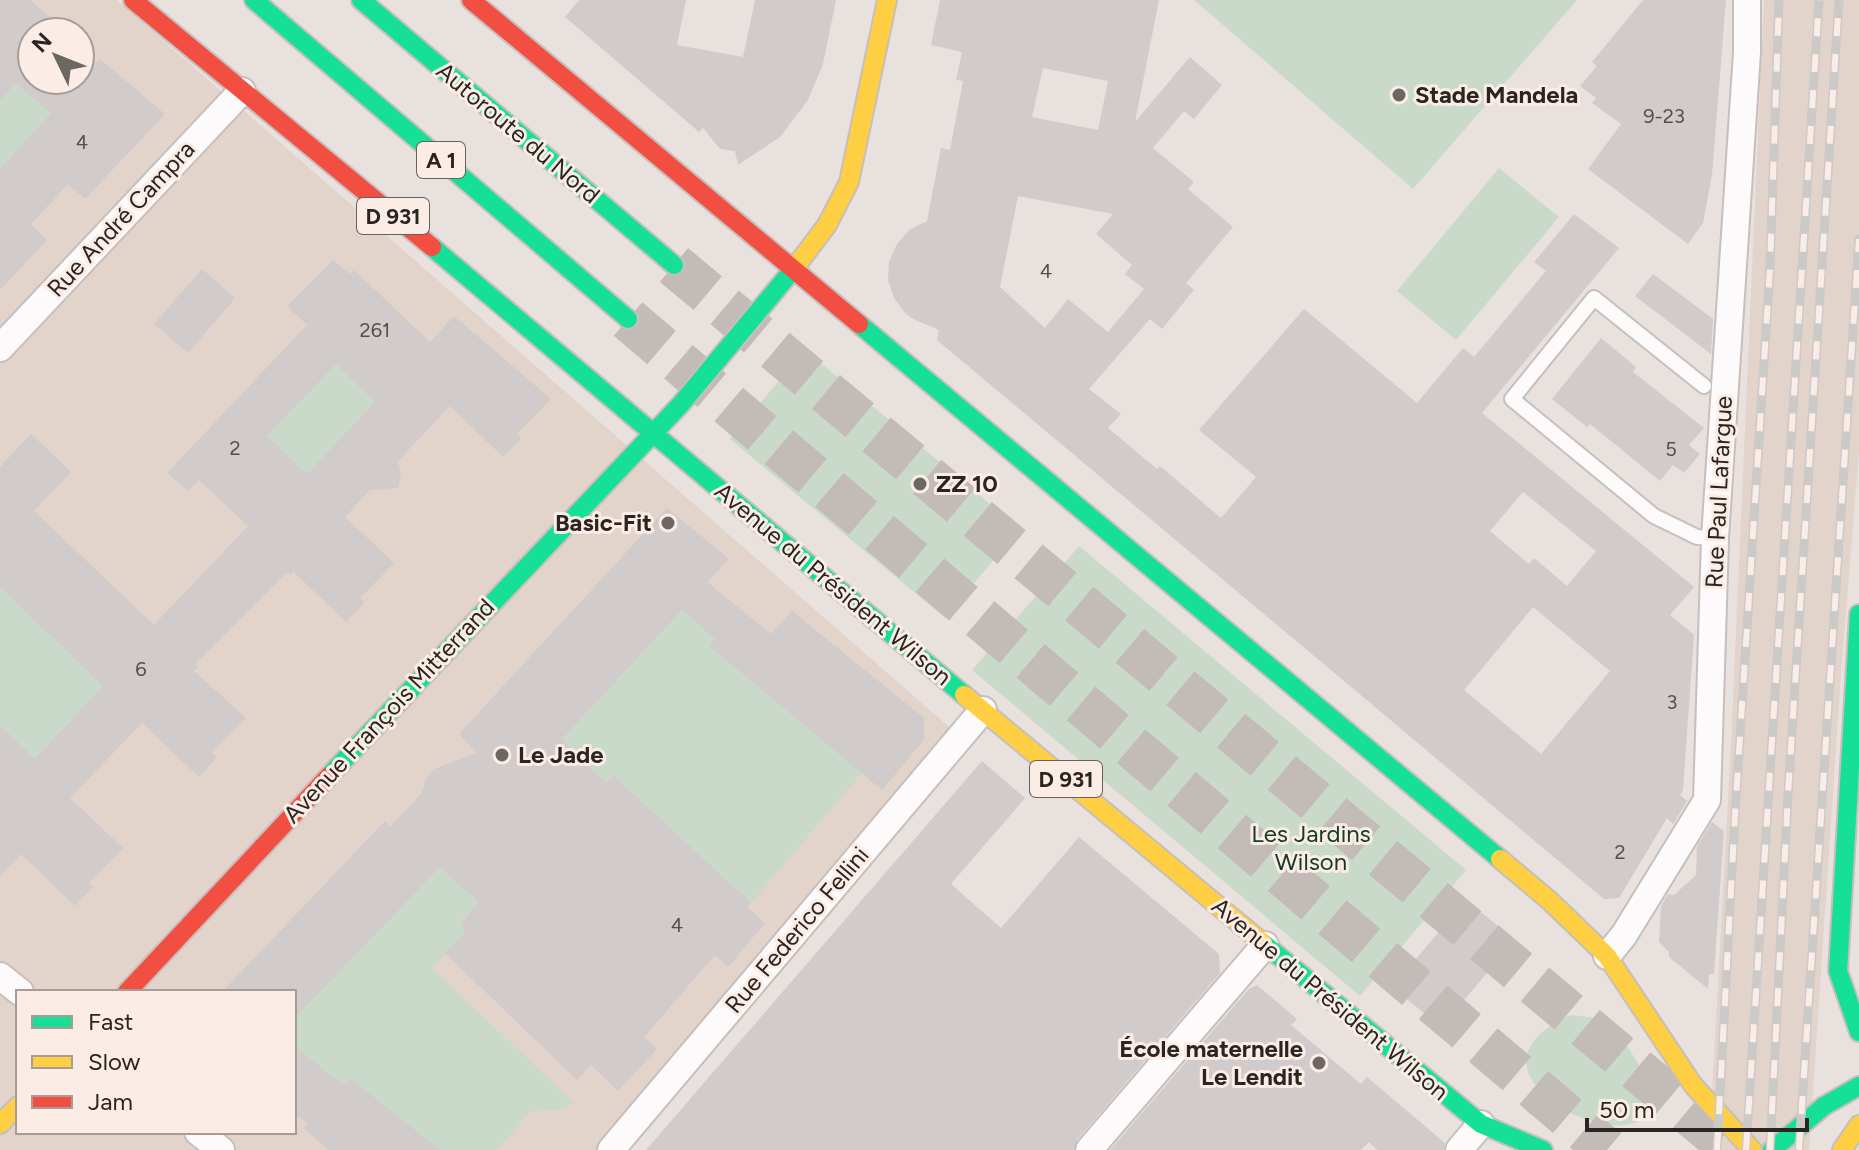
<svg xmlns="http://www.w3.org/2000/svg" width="1859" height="1150" font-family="Figtree,sans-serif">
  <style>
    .built { fill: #e2d3cb; fill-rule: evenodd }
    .green { fill: #c9dacb }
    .building { fill: #d1cbcc; fill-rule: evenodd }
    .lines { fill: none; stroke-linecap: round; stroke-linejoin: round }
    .highway-tunnel { stroke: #c3bbb8; stroke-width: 44; stroke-dasharray: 44 22; stroke-linecap: butt }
    .lane-casing { stroke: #c6bfbc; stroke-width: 18 }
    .street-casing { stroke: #c6bfbc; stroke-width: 30 }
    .fast-casing { stroke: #c6bfbc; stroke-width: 22 }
    .slow-casing { stroke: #c6bfbc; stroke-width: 22 }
    .jam-casing { stroke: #c6bfbc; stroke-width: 22 }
    .lane { stroke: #fcfafa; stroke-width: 14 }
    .street { stroke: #fcfafa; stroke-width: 26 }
    .fast { stroke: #16e098; stroke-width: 18 }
    .slow { stroke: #ffcf43; stroke-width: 18 }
    .jam { stroke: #f24e42; stroke-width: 18 }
    .rail-casing { stroke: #cccac9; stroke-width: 9 }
    .rail { stroke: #fbece5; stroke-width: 6; stroke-dasharray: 18; stroke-linecap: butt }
    .poi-dot { fill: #6d6763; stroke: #fbece5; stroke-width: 3 }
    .labels { text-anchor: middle; stroke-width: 6; stroke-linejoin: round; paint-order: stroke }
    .number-label { font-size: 20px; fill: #544f4d }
    .shield { fill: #fbece5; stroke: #69615c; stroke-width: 2 }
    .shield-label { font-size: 22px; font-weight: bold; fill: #2a2522 }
    .poi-label { font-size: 24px; font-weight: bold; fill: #2a2522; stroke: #fbece5; text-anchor: start }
    .street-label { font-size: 24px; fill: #2a2522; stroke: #fbece5 }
    .park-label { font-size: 24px; fill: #113d26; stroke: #fbece5 }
  </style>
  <rect width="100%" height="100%" fill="#e9e1dd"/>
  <path class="built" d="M0,0H117L957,734L602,1150H0ZM32,32H80V80H32ZM18,992H294V1132H18Z
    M1764,0H1859V451L1841,672L1809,1150H1709L1731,745Z"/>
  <path class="green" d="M1194,0H1577L1413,189Z
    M23,74L22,89L44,107L52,98L59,104L0,169V85L8,92Z
    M1499,168L1559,217L1456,340L1397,291Z
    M805,350L1020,529L945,618L730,439Z
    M336,364L375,402L307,474L267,436Z
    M1079,546L1466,870L1360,996L972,670Z
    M0,587L103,686L35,759L0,725Z
    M682,610L715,639L710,647L862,773L751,903L614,776L606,783L590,767L523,781Z
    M440,867L478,902L460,924L466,931L432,968L574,1103C568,1109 539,1113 532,1110L496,1150H440L350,1078L343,1085L294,1046V1019Z
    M1570,1015C1582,1016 1594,1016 1605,1023C1628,1039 1661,1092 1642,1118C1607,1150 1452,1069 1570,1015Z"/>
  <path class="building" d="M0,0H30L68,32H32V80H81L100,59L165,114L85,199L68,184L31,224L47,240L0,290V169L51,113L15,83L0,102Z
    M579,0H686L677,45L743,57L755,0H836L823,64L808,100L780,137L738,165L735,151L720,149L703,128L699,132L565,17Z
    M940,0H1159L1135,122L1190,57L1222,85L1194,119L1184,111L1153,148L1194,182L1188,189L1233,227L1186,283L1194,290L1162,329L1150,319L1089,389L1121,414L1108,428L1157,469L1160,466L1221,518L1256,477L1199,430L1304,309L1417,403L1463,348L1474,357L1546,271L1534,262L1574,214L1619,248L1482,413L1694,587L1670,615L1694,635L1683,790L1680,795L1687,801L1673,824L1667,818L1619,898L1604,899L937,340L939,330L913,319L905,313L894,298L888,280L889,261L897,244L909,230L927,221L941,148L950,150L963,81L956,80L962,52L931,45ZM1043,68L1108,81L1098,130L1032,117ZM1018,196L1113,214L1096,234L1132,265L1125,274L1144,289L1108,332L1068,299L1045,328L1000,287ZM1523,492L1596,551L1567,586L1534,558L1529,564L1490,531ZM1533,607L1610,671L1541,754L1464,690Z
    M1643,0H1726L1712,175L1703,223L1688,244L1588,169L1621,124L1592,103L1596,98L1580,86L1597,66L1592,62Z
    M333,260L350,274L354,270L430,342L454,316L551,399L517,434L521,438L503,457L450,406L398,461L401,474L398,488L370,490L345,517L394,563L360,598L365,602L346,622L293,571L290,575L287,572L195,664L198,667L194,671L246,718L211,753L217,757L199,777L142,723L70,798L123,848L89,883L93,887L75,906L21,854L0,876V725L35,759L103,686L0,587V467L31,434L71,472L34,511L154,625L248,526L199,480L188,491L167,473L307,325L287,306ZM336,364L375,402L307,474L267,436Z
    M202,269L235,298L188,353L154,324Z
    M1653,274L1713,319L1711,354L1635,296Z
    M1601,338L1636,367L1633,372L1704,428L1689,445L1700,454L1684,473L1673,465L1660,481L1590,424L1587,427L1552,399Z
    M667,508L729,559L707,582L771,634L792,611L924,718V740L882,790L709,646L715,639L682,610L562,739L606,783L614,776L751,903L747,907L765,923L728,967L715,955L644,1037L657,1049L618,1091L591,1065L577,1080L445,953L466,931L460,925L478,902L440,867L294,1019V992H222L385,821L390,827L422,793L426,778L434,769L477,753L459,734Z
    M982,761L1025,798L951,884L1001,928L1079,837L1219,954L1220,973L1077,1140L1073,1150H646Z
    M1712,822L1724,831L1714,974H1709L1708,989L1669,957V952L1659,942L1661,906L1668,894L1674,895L1696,875L1697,846Z
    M1466,900L1515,940L1441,1027L1392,987Z
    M1257,985L1297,1019L1291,1025L1361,1084L1367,1077L1445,1143L1443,1150H1377L1369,1142L1361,1150H1110L1249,989Z
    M294,1046L343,1085L350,1078L440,1150H329L304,1129L308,1124L294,1113Z"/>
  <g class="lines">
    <path class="highway-tunnel" d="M674,265L1733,1150
      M628,319L1607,1150"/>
    <g class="lane-casing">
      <path id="lane" d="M1704,386L1594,298L1512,399L1654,516L1697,537L1715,538"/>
    </g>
    <g class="street-casing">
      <path id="street" d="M0,348L242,91
        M1607,956L1624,935L1707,800L1715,538L1747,52V0
        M0,976L20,992
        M198,1132L221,1150
        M611,1150L983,710
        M1089,1150L1265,945
        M1459,1150L1481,1124"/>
    </g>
    <g class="fast-casing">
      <path id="fast" d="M254,0L628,319
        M361,0L674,265
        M432,247L964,695
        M859,324L1500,859
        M1859,614L1838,971L1859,1032
        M329,776L681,404L796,266
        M1263,943L1481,1124L1543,1150
        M1772,1150L1824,1106L1859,1086"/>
    </g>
    <g class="slow-casing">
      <path id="slow" d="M796,266L827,225L849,182L887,0
        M964,695L1263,943
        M1500,859L1550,901L1607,956L1693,1085L1752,1150
        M0,1124L18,1106
        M1842,1150L1859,1125"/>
    </g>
    <g class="jam-casing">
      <path id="jam" d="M133,0L432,247
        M471,0L859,324
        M127,992L329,776"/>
    </g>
    <use href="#lane" class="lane"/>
    <use href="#street" class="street"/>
    <use href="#fast" class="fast"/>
    <use href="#slow" class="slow"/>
    <use href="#jam" class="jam"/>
    <g class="rail-casing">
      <path id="rail" d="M1717,1150L1735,815L1770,268L1779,0
        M1746,1150L1819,0
        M1770,1150L1788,794L1839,0
        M1799,1150L1859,239"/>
    </g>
    <use href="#rail" class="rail"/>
  </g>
  <g class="poi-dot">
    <circle cx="1399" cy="95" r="8"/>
    <circle cx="920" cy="484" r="8"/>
    <circle cx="668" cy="523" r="8"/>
    <circle cx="502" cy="755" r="8"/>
    <circle cx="1319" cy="1063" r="8"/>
  </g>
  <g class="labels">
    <g class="number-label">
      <text x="1664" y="123">9-23</text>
      <text x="82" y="149">4</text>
      <text x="1046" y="278">4</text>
      <text x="375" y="337">261</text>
      <text x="235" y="455">2</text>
      <text x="1671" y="456">5</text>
      <text x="141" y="676">6</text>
      <text x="1672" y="709">3</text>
      <text x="1620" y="859">2</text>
      <text x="677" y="932">4</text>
    </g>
    <g class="shield">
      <rect x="417" y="142" width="48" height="36" rx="6"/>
      <rect x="357" y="198" width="72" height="36" rx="6"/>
      <rect x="1030" y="761" width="72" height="36" rx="6"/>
    </g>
    <g class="shield-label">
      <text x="441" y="168">A 1</text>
      <text x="393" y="224">D 931</text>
      <text x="1066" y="787">D 931</text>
    </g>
    <g class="poi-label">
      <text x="1415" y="103">Stade Mandela</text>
      <text x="936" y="492">ZZ 10</text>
      <text x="652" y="531" text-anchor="end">Basic-Fit</text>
      <text x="518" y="763">Le Jade</text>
      <text x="1303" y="1057" text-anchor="end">École maternelle<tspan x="1303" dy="28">Le Lendit</tspan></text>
    </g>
    <g class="street-label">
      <text transform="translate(518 133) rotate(40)" y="8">Autoroute du Nord</text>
      <text transform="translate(121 219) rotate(-47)" y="8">Rue André Campra</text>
      <text transform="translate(1719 492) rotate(-87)" y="8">Rue Paul Lafargue</text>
      <text transform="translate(833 584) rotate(40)" y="8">Avenue du Président Wilson</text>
      <text transform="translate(389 711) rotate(-47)" y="8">Avenue François Mitterrand</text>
      <text transform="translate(797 930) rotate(-50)" y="8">Rue Federico Fellini</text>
      <text transform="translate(1330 999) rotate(40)" y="8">Avenue du Président Wilson</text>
    </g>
    <g class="park-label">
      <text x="1311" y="842">Les Jardins<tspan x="1311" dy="28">Wilson</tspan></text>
    </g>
  </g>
  <rect x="16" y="990" width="280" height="144" fill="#fbece5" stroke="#a79c97" stroke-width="2"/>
  <rect x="32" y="1016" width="40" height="12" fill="#16e098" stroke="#a79c97" stroke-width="2"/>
  <text x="88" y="1030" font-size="24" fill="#2a2522">Fast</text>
  <rect x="32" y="1056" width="40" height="12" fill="#ffcf43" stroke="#a79c97" stroke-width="2"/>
  <text x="88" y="1070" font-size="24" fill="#2a2522">Slow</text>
  <rect x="32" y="1096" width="40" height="12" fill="#f24e42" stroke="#a79c97" stroke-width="2"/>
  <text x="88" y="1110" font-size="24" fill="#2a2522">Jam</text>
  <g transform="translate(56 56) rotate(313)"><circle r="38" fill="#fbece5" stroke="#a79c97" stroke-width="2"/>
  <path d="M0-6L14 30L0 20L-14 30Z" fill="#6d6763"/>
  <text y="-12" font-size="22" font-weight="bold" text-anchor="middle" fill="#2a2522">N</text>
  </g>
  <path d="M1587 1118v12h220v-12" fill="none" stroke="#2a2522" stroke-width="4"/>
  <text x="1599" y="1118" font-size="24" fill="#2a2522" stroke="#fbece5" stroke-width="6" paint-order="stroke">50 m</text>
</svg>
